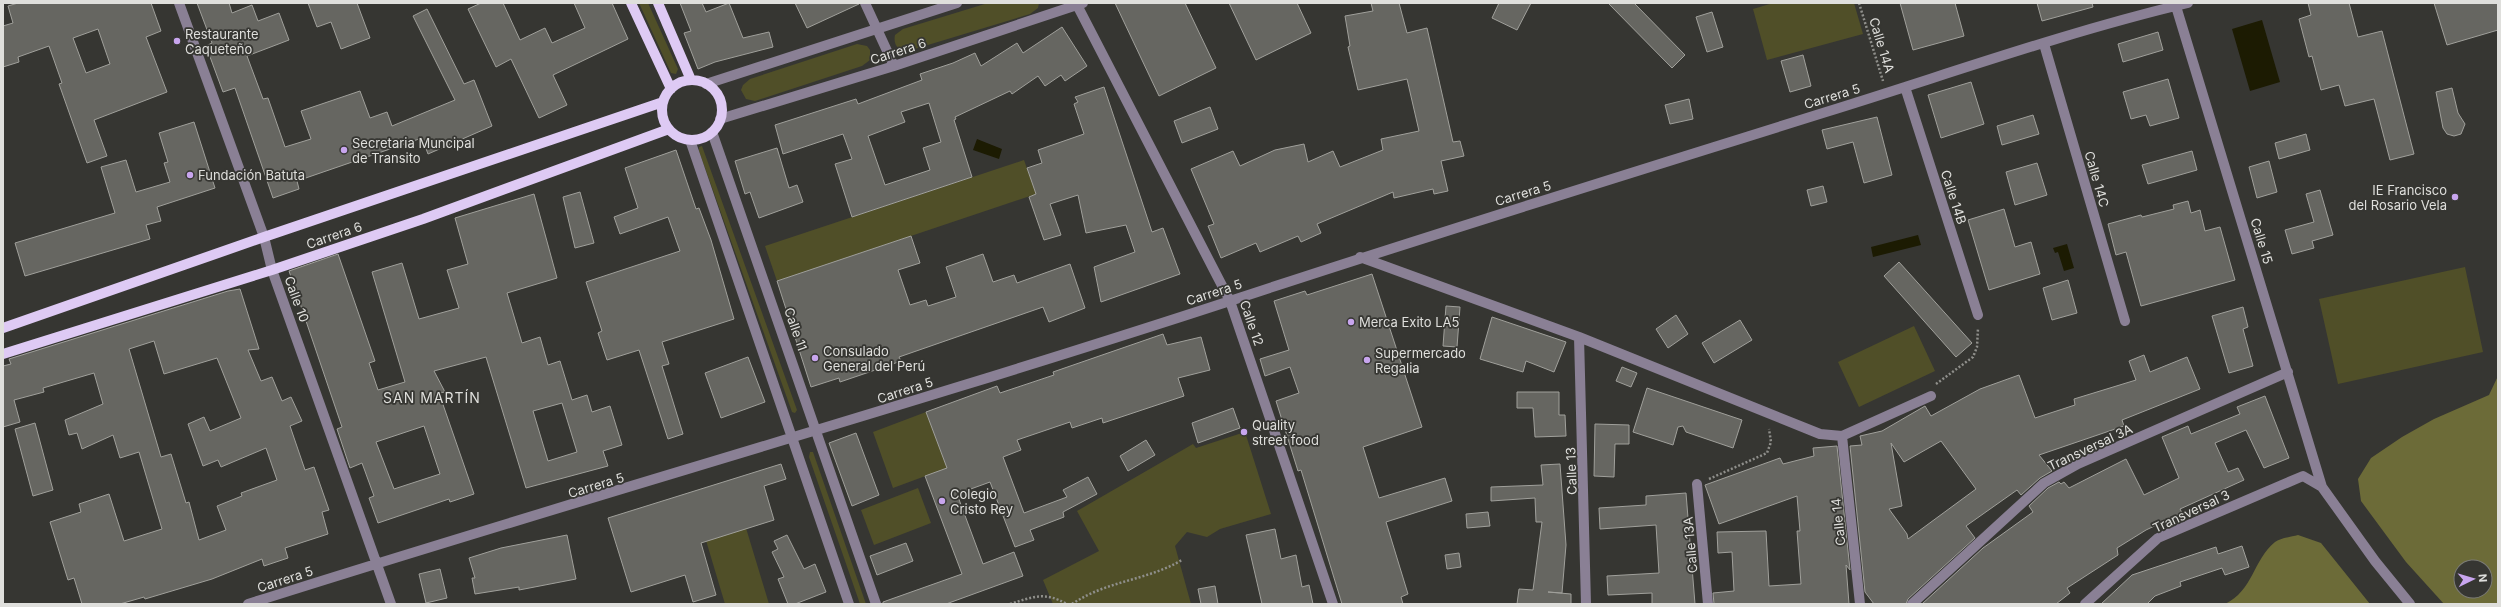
<svg xmlns="http://www.w3.org/2000/svg" width="2501" height="607" font-family="Inter,sans-serif">
  <style>
    .green { fill: #504f28 }
    .forest { fill: #6c6b38; fill-rule: evenodd }
    .water { fill: #1c1b02 }
    .building { fill: #666661; stroke: #a0a09b; fill-rule: evenodd }
    .lines { fill: none; stroke-linecap: round; stroke-linejoin: round }
    .path { stroke: #8f8f8b; stroke-width: 2.5; stroke-dasharray: 2 2; stroke-linecap: butt }
    .minor { stroke: #8a8095; stroke-width: 10 }
    .major { stroke: #decaf4; stroke-width: 10 }
    .poi-dot { fill: #c8a5ee; stroke: #363632; stroke-width: 1.5 }
    .labels { text-anchor: middle; stroke-width: 3.5; stroke-linejoin: round; paint-order: stroke }
    .poi-label { font-size: 13px; fill: #dfdfdc; stroke: #363632; text-anchor: start }
    .street-label { font-size: 13px; fill: #dfdfdc; stroke: #363632 }
    .neighbourhood-label { font-size: 14px; letter-spacing: 1px; fill: #dfdfdc; stroke: #363632 }
  </style>
  <rect width="100%" height="100%" fill="#363632"/>
  <path class="green" d="M639,3H648L678,69L676,74L671,73Z
    M988,3H1039L1038,8L1030,14L908,51C898,51 893,45 895,35L903,29Z
    M1773,3H1854L1863,34L1767,60L1753,9Z
    M857,44L867,46L870,50V60L862,66L755,101L746,99L741,90L743,85L750,79Z
    M702,146L797,410L795,413L792,412L699,151V147Z
    M1024,160L1036,194L777,281L765,246Z
    M2465,267L2483,352L2338,384L2319,299Z
    M1914,326L1935,371L1859,407L1838,362Z
    M926,412L947,468L893,488L873,432Z
    M1245,432L1271,514L1220,529L1207,537L1187,532L1175,546L1191,604H1053L1043,580L1099,551L1077,511L1193,444L1196,448Z
    M810,452H813L866,604H860L809,457Z
    M918,488L931,523L874,545L861,510Z
    M699,517L746,528L769,604H725Z"/>
  <path class="forest" d="M2498,376V604H2444L2406,562L2361,501L2358,479L2371,458L2402,437L2434,419L2489,395ZM2461,567H2485V591H2461Z
    M2298,535L2321,543L2370,604H2225C2253,591 2253,560 2275,542C2280,538 2291,537 2298,535Z"/>
  <path class="water" d="M2262,20L2280,82L2250,91L2232,29Z
    M977,139L1002,149L999,159L973,150Z
    M1918,235L1921,245L1873,257L1871,247Z
    M2067,244L2074,268L2064,271L2058,252L2055,253L2053,248Z"/>
  <path class="building" d="M18,3H151L161,31L146,37L167,92L94,120L107,156L87,163L59,84L62,83L49,46L18,57L19,62L3,67V26L13,23L8,6ZM98,29L110,64L86,73L73,38Z
    M197,3H229L232,13L252,5L258,21L279,13L289,40L247,56L263,99L268,98L285,147L311,139L301,111L360,91L370,118L387,112L392,126L455,100L413,16L427,9L464,84L474,80L492,126L428,154L422,138L297,181L299,189L273,198L235,88L223,92L206,46L212,43Z
    M308,3H357L370,38L341,49L331,22L317,27Z
    M481,3H503L520,40L545,28L552,43L585,28L574,3H612L628,39L553,75L567,105L539,118L511,59L496,67L468,9Z
    M680,3H702L706,12L729,3L743,38L769,32L773,47L715,62L698,69L684,33L691,31Z
    M795,3H859V4L807,28Z
    M1115,3H1185L1216,68L1159,96Z
    M1229,3H1297L1311,33L1256,60Z
    M1371,3H1399L1407,33L1427,28L1453,142L1460,141L1464,156L1441,161L1448,191L1434,194L1433,189L1394,198L1393,192L1317,224L1321,233L1301,242L1298,236L1260,252L1256,243L1221,258L1208,226L1214,224L1191,169L1233,151L1240,166L1275,150L1304,144L1308,162L1333,151L1340,167L1383,150L1381,139L1419,131L1407,79L1358,90L1348,47L1350,46L1345,16L1373,11Z
    M1499,3H1531L1517,30L1492,18Z
    M1608,3H1634L1685,55L1672,68Z
    M1900,3H1955L1964,36L1913,50Z
    M2037,3H2092L2093,7L2042,21Z
    M2308,3H2349L2358,37L2382,31L2414,154L2390,160L2374,99L2345,106L2339,85L2321,90L2312,56L2309,57L2299,19L2311,15Z
    M2434,3H2498V30L2447,45Z
    M1712,12L1723,47L1707,52L1696,17Z
    M1062,27L1087,66L1065,81L1061,75L1045,86L1038,76L1012,94L1010,91L955,117L956,119L954,120L972,177L852,217L835,164L852,159L843,134L783,154L775,125L856,99L858,104L922,80L920,74L953,63L975,53L981,66L1017,43L1023,53ZM929,103L941,142L923,148L930,170L885,185L868,136L905,122L901,112Z
    M2158,32L2163,50L2123,62L2118,44Z
    M1803,55L1811,86L1790,92L1781,61Z
    M2168,79L2179,118L2150,126L2146,115L2131,119L2123,92Z
    M1971,82L1984,124L1941,138L1928,95Z
    M1104,87L1152,232L1163,228L1180,274L1101,302L1094,267L1135,252L1126,225L1086,233L1078,195L1050,204L1061,235L1044,240L1029,197L1036,194L1027,168L1042,163L1038,150L1084,134L1074,104L1078,102L1075,97Z
    M2452,88L2458,113L2465,124L2461,134L2454,136L2447,134L2443,128L2436,92Z
    M1689,99L1693,119L1670,124L1665,105Z
    M1210,107L1218,129L1182,143L1174,121Z
    M2033,115L2039,134L2002,145L1997,126Z
    M1877,117L1892,175L1864,183L1853,142L1827,149L1822,130Z
    M194,122L215,188L157,207L161,221L146,225L150,239L25,276L15,243L115,213L101,167L126,160L136,192L170,182L164,163L168,162L159,133Z
    M2306,134L2310,150L2279,159L2275,143Z
    M777,148L789,188L797,185L803,202L759,218L750,192L745,194L735,161Z
    M676,150L696,209L699,208L711,240L734,319L662,342L669,364L662,366L683,434L668,439L639,350L607,360L598,333L602,331L586,282L680,251L668,217L620,234L614,217L638,208L625,168Z
    M2192,151L2197,170L2148,184L2142,165Z
    M2269,161L2277,192L2257,198L2249,167Z
    M2037,163L2047,195L2015,205L2006,172Z
    M1823,186L1827,202L1811,206L1807,190Z
    M2320,190L2333,235L2312,241L2314,248L2292,254L2285,230L2314,222L2306,194Z
    M580,192L594,243L575,248L563,197Z
    M534,194L557,278L507,293L522,343L540,337L548,365L560,361L572,400L587,395L592,412L610,406L622,445L603,451L608,466L526,488L486,357L434,371L445,392L439,393L474,494L450,502L449,499L378,523L369,498L374,496L362,463L350,468L337,429L342,427L289,271L338,254L375,361L369,363L378,390L405,382L372,272L402,263L419,319L459,308L447,270L468,264L455,218ZM562,403L577,452L548,461L533,411ZM424,426L440,474L394,489L376,442Z
    M2188,201L2191,213L2200,210L2205,231L2220,227L2235,280L2141,306L2126,252L2116,255L2108,224L2141,215L2142,217L2174,209L2173,205Z
    M2004,209L2015,247L2031,242L2040,274L1989,290L1968,220Z
    M911,236L920,263L898,270L910,305L926,300L928,306L956,297L946,267L983,254L993,282L1014,275L1017,283L1070,264L1085,308L1049,322L1043,307L899,357L901,361L887,366L840,382L839,378L811,387L777,281Z
    M1899,262L1972,343L1956,357L1884,276Z
    M1372,274L1422,427L1363,447L1379,498L1445,478L1452,501L1386,522L1408,594L1401,597L1403,604H1342L1301,470L1298,471L1276,401L1299,393L1290,367L1265,376L1260,359L1289,350L1274,301L1305,291L1307,295Z
    M2068,280L2077,313L2052,320L2043,288Z
    M240,289L259,349L248,350L261,381L272,377L282,401L291,397L302,421L290,426L305,470L314,467L329,510L322,512L328,534L285,548L288,558L264,566L262,559L212,579L145,599L144,597L120,604H82L74,578L68,580L50,522L81,512L79,504L109,494L124,541L162,529L139,452L120,458L113,435L82,449L77,433L69,435L65,420L103,404L94,373L43,388L44,392L14,400L20,422L3,427V366L11,364L9,359L228,291ZM154,341L164,374L217,358L241,418L210,431L204,417L188,424L203,466L218,460L221,467L266,448L277,480L241,493L242,496L217,506L226,530L199,540L189,502L186,503L171,454L161,457L129,349Z
    M1446,306L1460,307L1457,347L1443,346Z
    M2243,307L2248,327L2243,329L2253,366L2229,373L2212,316Z
    M1676,315L1688,334L1668,348L1656,329Z
    M1492,317L1566,342L1554,372L1526,361L1523,372L1480,359Z
    M1740,320L1752,340L1714,363L1702,343Z
    M1163,334L1167,345L1201,337L1210,370L1178,378L1184,396L1103,423L1102,418L1072,428L1070,422L1017,440L1021,450L1003,457L1024,513L1067,497L1063,490L1088,477L1097,494L1063,512L1064,517L1030,530L1034,540L1015,547L990,482L957,494L983,564L1014,552L1023,576L946,604H883V602L962,574L925,476L947,468L926,412L997,386L1000,393L1054,375L1053,372Z
    M2144,355L2150,372L2187,357L2200,389L2122,420L2124,426L2039,455L2052,471L2040,478L2021,495L2017,490L1966,526L1975,538L1908,599L1906,604H1874L1865,592L1850,446L1862,445L1860,436L1882,431L1925,406L1931,416L1980,389L2019,375L2035,418L2075,405L2074,399L2136,380L2129,361ZM1941,441L1976,489L1908,539L1907,534L1889,509L1902,506L1891,443L1904,462Z
    M748,357L765,402L721,418L705,373Z
    M1622,367L1637,373L1631,387L1616,381Z
    M1647,388L1742,420L1733,448L1686,432L1683,426L1678,427L1673,445L1633,432Z
    M1517,392H1559V415H1565L1566,436L1535,437L1533,408H1517Z
    M2265,396L2289,458L2264,468L2246,430L2215,443L2228,472L2238,468L2244,480L2180,509L2182,513L2146,530L2117,548L2118,555L2067,588L2070,593L2056,604H1922L1983,548L2033,512L2029,506L2048,488L2059,482L2061,484L2064,482L2069,488L2126,459L2144,495L2179,478L2162,437L2188,426L2191,434L2240,414L2237,407Z
    M1233,408L1240,428L1198,443L1192,423Z
    M35,423L53,490L33,496L15,429Z
    M1595,424L1629,425V444H1615L1614,477L1594,476Z
    M856,433L879,495L852,506L829,443Z
    M1146,440L1155,455L1128,471L1120,456Z
    M1837,446L1850,570L1846,565L1849,604H1714L1713,593L1734,591L1732,552L1718,553L1717,532L1766,531L1769,586L1801,584L1797,531H1800L1797,496L1719,524L1705,485L1780,458L1783,464L1814,456L1813,448Z
    M781,464L786,479L764,486L774,520L701,543L716,595L693,602L685,575L631,592L608,518Z
    M1560,464L1566,545L1562,593L1548,592L1571,594V604H1517L1519,589L1533,590L1542,522H1536L1535,498L1491,501V487L1543,485L1541,465Z
    M1686,493L1695,604H1652V593L1608,595L1607,576L1659,573L1656,525L1600,529L1599,508L1646,505V496Z
    M1488,512L1490,526L1467,528L1466,514Z
    M1275,529L1281,559L1296,555L1302,587L1309,585L1313,604H1262L1246,535Z
    M567,535L576,579L519,590V587L475,594L472,578H475L469,558L501,548Z
    M787,535L804,569L815,564L826,592L795,604H788L778,579L784,577L772,552L778,549L774,541Z
    M906,543L913,561L877,575L870,556Z
    M2242,546L2249,567L2225,575L2222,568L2180,582L2181,586L2155,596L2147,604H2101L2132,575L2216,547L2218,554Z
    M1459,553L1461,567L1447,569L1445,555Z
    M440,569L447,598L426,603L419,574Z
    M1215,586L1218,604H1201L1198,589Z"/>
  <g class="lines">
    <path class="path" d="M1859,3L1883,81
      M1936,384L1973,357L1977,347L1978,328
      M1709,479L1767,453L1771,442L1769,429
      M1010,604C1033,597 1044,591 1067,604
      M1072,604C1108,580 1146,581 1182,560"/>
    <path class="minor" d="M179,3L264,237L272,270L391,604
      M865,3L894,66
      M1076,3L1230,301L1333,604
      M2175,3L2322,487L2375,561L2410,604
      M2044,44L2125,321
      M706,84L957,3
      M1905,87L1978,315
      M720,119L894,66L1083,3
      M712,132L876,604
      M690,140L849,604
      M1360,257L1579,337L1820,434L1842,436L1931,396
      M1579,337L1586,604
      M1842,436L1860,604
      M1697,484L1708,604
      M248,604C575,500 906,407 1233,300C1430,235 1628,174 1826,112C1946,75 2066,32 2188,3
      M1912,604L2044,483L2078,464L2288,372
      M2085,604L2158,538L2303,476L2322,487"/>
    <path class="major" d="M631,3L671,89
      M658,3L691,80
      M662 110a30 30 0 1 1 60 0a30 30 0 1 1-60 0Z
      M3,328L264,237L663,102
      M3,354L272,270L423,219L669,129"/>
  </g>
  <g class="poi-dot">
    <circle cx="177" cy="41" r="4"/>
    <circle cx="344" cy="150" r="4"/>
    <circle cx="190" cy="175" r="4"/>
    <circle cx="2455" cy="197" r="4"/>
    <circle cx="1351" cy="322" r="4"/>
    <circle cx="815" cy="358" r="4"/>
    <circle cx="1367" cy="360" r="4"/>
    <circle cx="1244" cy="432" r="4"/>
    <circle cx="942" cy="501" r="4"/>
  </g>
  <g class="labels">
    <g class="poi-label">
      <text x="185" y="39">Restaurante<tspan x="185" dy="15">Caqueteño</tspan></text>
      <text x="352" y="148">Secretaria Muncipal<tspan x="352" dy="15">de Transito</tspan></text>
      <text x="198" y="180">Fundación Batuta</text>
      <text x="2447" y="195" text-anchor="end">IE Francisco<tspan x="2447" dy="15">del Rosario Vela</tspan></text>
      <text x="1359" y="327">Merca Exito LA5</text>
      <text x="823" y="356">Consulado<tspan x="823" dy="15">General del Perú</tspan></text>
      <text x="1375" y="358">Supermercado<tspan x="1375" dy="15">Regalia</tspan></text>
      <text x="1252" y="430">Quality<tspan x="1252" dy="15">street food</tspan></text>
      <text x="950" y="499">Colegio<tspan x="950" dy="15">Cristo Rey</tspan></text>
    </g>
    <g class="street-label">
      <text transform="translate(1882 45) rotate(73)" y="5">Calle 14A</text>
      <text transform="translate(898 51) rotate(-18)" y="5">Carrera 6</text>
      <text transform="translate(1832 96) rotate(-17)" y="5">Carrera 5</text>
      <text transform="translate(2097 179) rotate(74)" y="5">Calle 14C</text>
      <text transform="translate(1523 193) rotate(-17)" y="5">Carrera 5</text>
      <text transform="translate(1954 197) rotate(72)" y="5">Calle 14B</text>
      <text transform="translate(334 235) rotate(-19)" y="5">Carrera 6</text>
      <text transform="translate(2262 241) rotate(73)" y="5">Calle 15</text>
      <text transform="translate(1214 292) rotate(-18)" y="5">Carrera 5</text>
      <text transform="translate(297 299) rotate(70)" y="5">Calle 10</text>
      <text transform="translate(1252 323) rotate(71)" y="5">Calle 12</text>
      <text transform="translate(796 329) rotate(71)" y="5">Calle 11</text>
      <text transform="translate(905 390) rotate(-18)" y="5">Carrera 5</text>
      <text transform="translate(2090 447) rotate(-25)" y="5">Transversal 3A</text>
      <text transform="translate(1571 471) rotate(-92)" y="5">Calle 13</text>
      <text transform="translate(596 485) rotate(-17)" y="5">Carrera 5</text>
      <text transform="translate(2191 511) rotate(-25)" y="5">Transversal 3</text>
      <text transform="translate(1838 522) rotate(-96)" y="5">Calle 14</text>
      <text transform="translate(1690 545) rotate(-95)" y="5">Calle 13A</text>
      <text transform="translate(285 579) rotate(-18)" y="5">Carrera 5</text>
    </g>
    <g class="neighbourhood-label">
      <text x="432" y="403">SAN MARTÍN</text>
    </g>
  </g>
  <rect width="2501" height="607" fill="none" stroke="#dfdfdc" stroke-width="8"/>
  <g transform="translate(2473 579) rotate(85)"><circle r="19" fill="#363632" stroke="#7a7a76"/>
  <path d="M0-3L7 15L0 10L-7 15Z" fill="#c8a5ee"/>
  <text y="-6" font-size="11" font-weight="bold" text-anchor="middle" fill="#dfdfdc">N</text>
  </g>
</svg>
